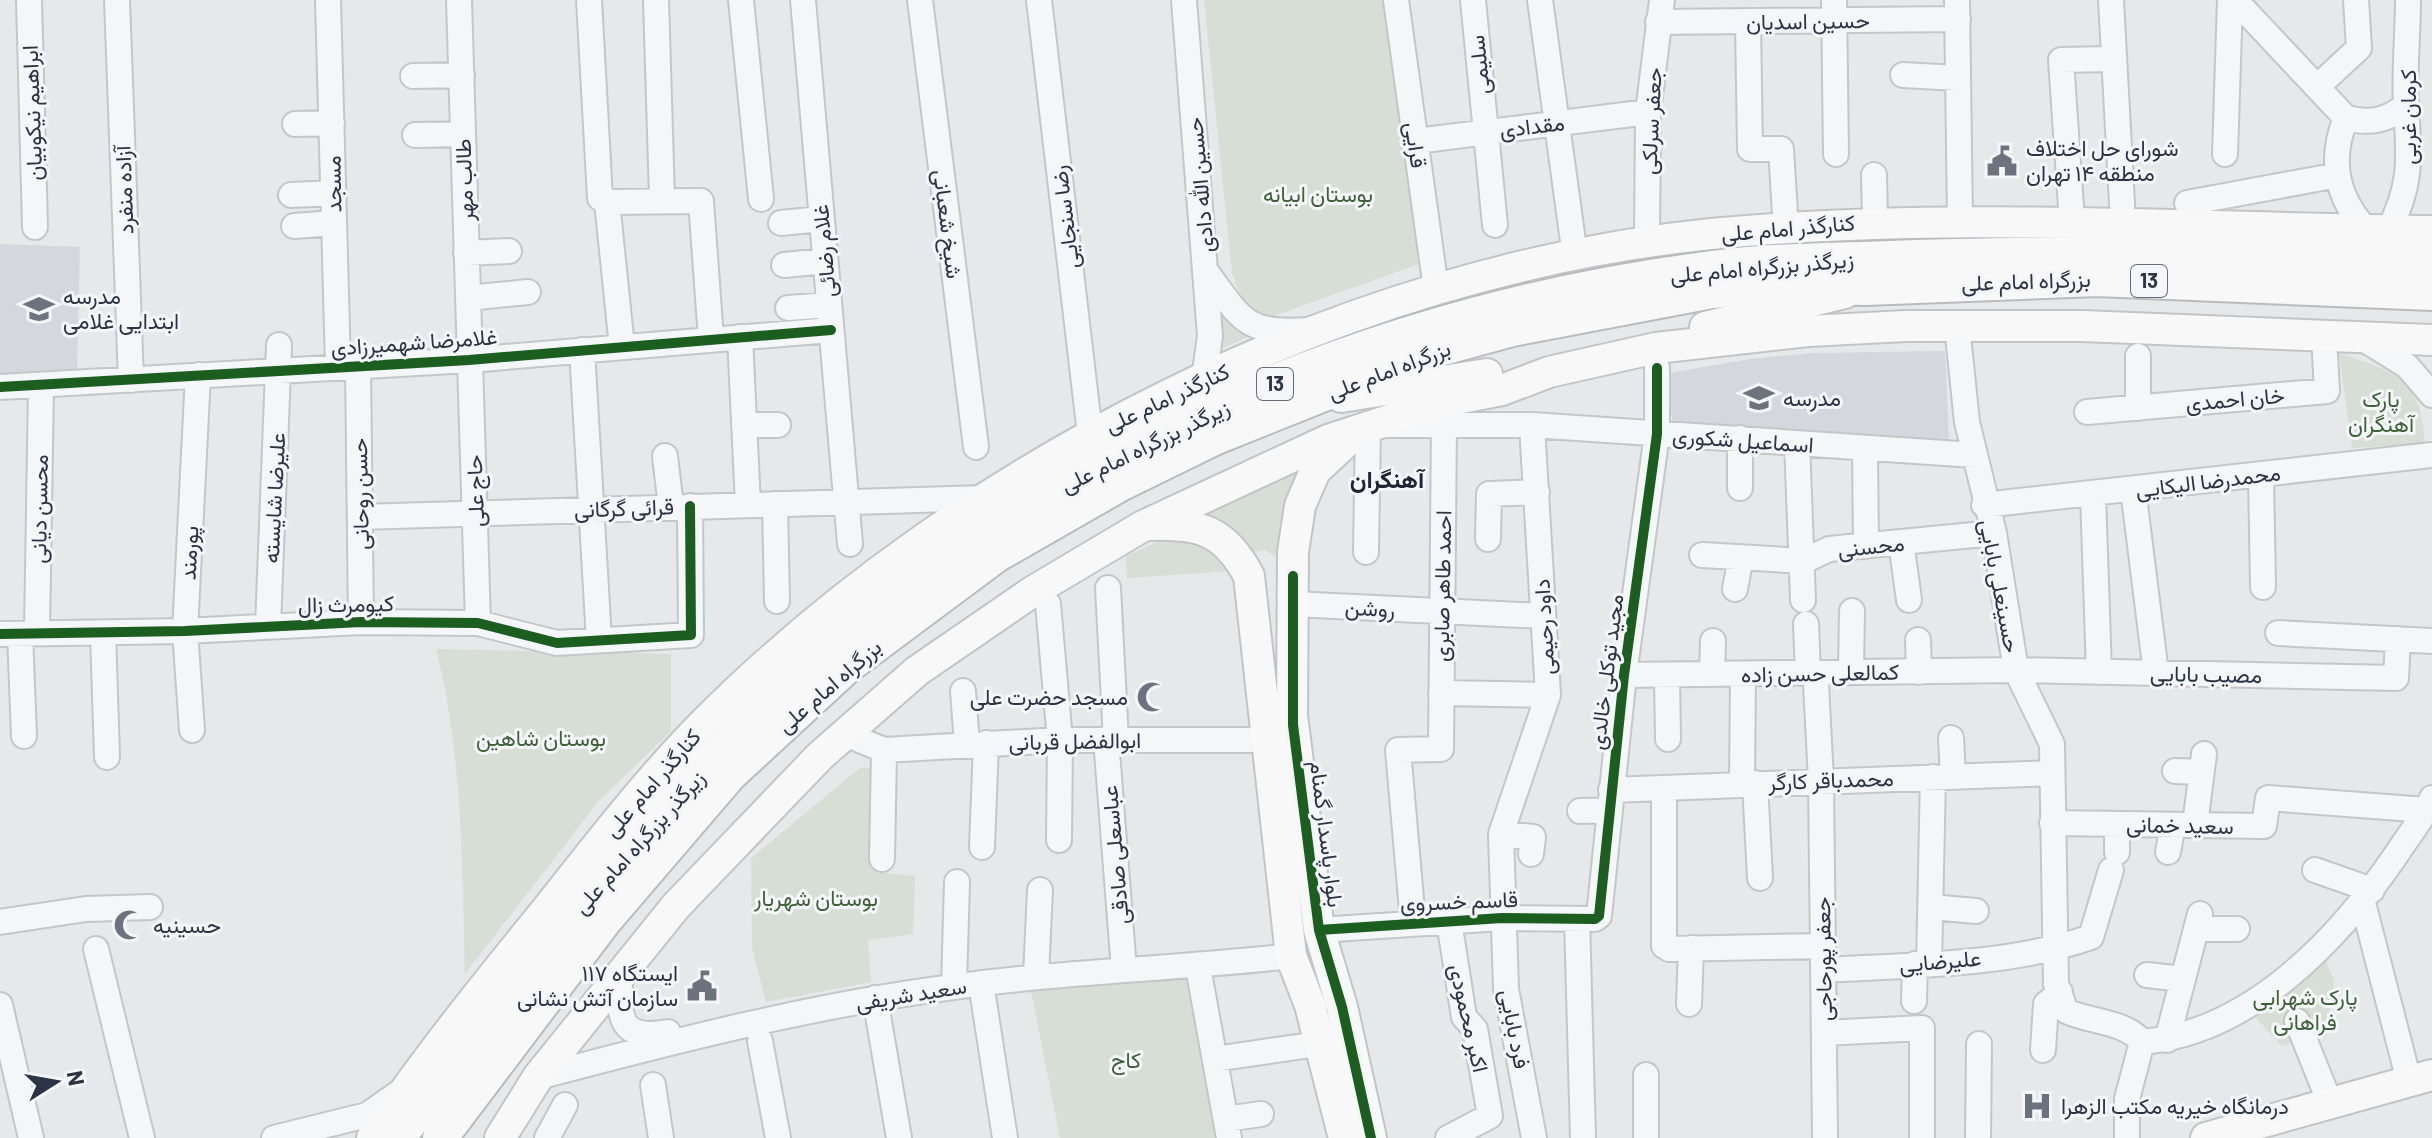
<svg xmlns="http://www.w3.org/2000/svg" width="2432" height="1138" font-family="Barlow,Vazirmatn,sans-serif">
  <style>
    .built { fill: #d4d7dd }
    .green { fill: #d6ded6 }
    .lines { fill: none; stroke-linecap: round; stroke-linejoin: round }
    .minor-casing { stroke: #c4c6c8; stroke-width: 28 }
    .major-casing { stroke: #c2c5c8; stroke-width: 34 }
    .highway-casing { stroke: #b8bbbf; stroke-width: 38 }
    .minor { stroke: #f5f6f7; stroke-width: 24 }
    .major { stroke: #f8f8f8; stroke-width: 30 }
    .highway { stroke: #f8f8f8; stroke-width: 34 }
    .cycleway-casing { stroke: #f4f6f9; stroke-width: 15 }
    .cycleway { stroke: #1b5e20; stroke-width: 10 }
    .labels { text-anchor: middle; stroke-width: 6; stroke-linejoin: round; paint-order: stroke }
    .shield { fill: #f4f6f9; stroke: #676e7b; stroke-width: 2 }
    .shield-label { font-size: 20px; font-weight: bold; fill: #2b3445 }
    .street-label { font-size: 22px; fill: #2b3445; stroke: #f4f6f9 }
    .poi-label { font-size: 22px; fill: #2b3445; stroke: #f4f6f9; text-anchor: start }
    .park-label { font-size: 22px; fill: #3f6138; stroke: #f4f6f9 }
    .neighbourhood-label { font-size: 24px; font-weight: bold; fill: #1d2536; stroke: #f4f6f9 }
  </style>
  <rect width="100%" height="100%" fill="#e6e8ea"/>
  <path class="built" d="M0,244L80,247L77,371L0,376Z
    M1945,351L1949,442L1673,422L1664,374L1750,359L1812,353Z"/>
  <path class="green" d="M1204,0H1388L1419,264L1262,320L1242,302L1232,273Z
    M1213,292L1255,334L1214,352Z
    M2339,353C2395,372 2421,378 2425,443L2352,448Z
    M1337,444L1282,560L1265,550L1255,552L1249,559L1183,517Z
    M1169,537L1200,541L1232,571L1127,578L1126,556Z
    M436,649L671,654V731L598,802L465,974C462,864 463,756 436,649Z
    M861,767L877,769L876,872L915,876L913,934L868,940L871,982L766,1002L752,947L751,858Z
    M2325,959L2334,981L2326,1039L2314,1034L2282,1046L2256,1018Z
    M1192,975L1222,1138H1060L1031,991Z"/>
  <g class="lines">
    <g class="minor-casing">
      <path id="minor" d="M29,0L35,227
        M117,0L131,380
        M328,0L338,367
        M459,0L478,623
        M589,0L600,198L607,202L701,201L711,339
        M656,0L662,199
        M741,0L761,199
        M803,0L850,544
        M920,0L976,447
        M1039,0L1090,434
        M1184,0L1210,336L1204,379
        M1396,0L1436,289
        M1473,0L1495,225
        M1540,0L1575,256
        M1834,0L1836,154
        M1957,0L1960,220
        M2111,0L2123,222
        M2235,0L2346,118C2329,159 2336,198 2367,230
        M1658,22L1958,19
        M1748,22L1750,149H1781L1786,230
        M1903,75L1958,78
        M413,76L462,75
        M2317,87L2359,48L2356,0
        M2346,118C2370,124 2387,121 2406,105
        M295,124L332,123
        M415,135L463,134
        M1416,141L1648,112
        M2225,154L2230,0
        M1874,175L1875,221
        M291,195L334,193
        M607,202L622,347
        M2187,203L2338,175
        M2072,221L2061,60L2112,59
        M781,223L821,219
        M294,226L334,223
        M2388,231C2413,184 2409,156 2406,105C2404,71 2408,35 2408,0
        M1647,242L1648,112L1662,0
        M466,253L509,251
        M784,265L825,261
        M1207,273C1243,321 1245,334 1308,330
        M468,298L528,292
        M788,308L829,305
        M1957,326L1967,422L1994,533L2016,670L2052,744L2056,984L2066,1011C2089,1022 2126,1021 2142,1042
        M740,337L748,505
        M2362,338L2407,366L2432,395
        M582,350L599,640
        M358,366L361,622
        M0,387L469,360L831,330
        M2138,408V356
        M2087,412L2327,391L2324,336
        M744,425H778
        M1532,425L1548,695L1501,834L1506,989L1534,1138
        M1740,438V488
        M1797,443L1803,600
        M1865,448L1866,546
        M665,456L671,507
        M2261,475L2263,587
        M2133,489L2156,673
        M2093,494L2099,672
        M775,504L777,601
        M1984,505L2432,455
        M360,517L984,498
        M1488,539L1489,494L1537,492
        M1901,542L1909,600
        M1366,552L1368,425H1532L1974,455
        M1702,555L1804,561L1829,549L1994,533
        M1108,588L1116,740
        M1735,589L1741,557
        M1048,604L1060,740L1059,840
        M1293,604L1543,616
        M1806,624L1808,673
        M268,626L279,345
        M37,633L41,385
        M103,633L107,757
        M2278,633L2432,641
        M0,634L185,631L361,622L478,623L557,643L691,635L690,506
        M20,634L24,736
        M1918,640L1919,672
        M1851,672L1852,611
        M1712,674L1713,641
        M1624,675L2016,670L2396,678L2398,639
        M1667,675L1668,739
        M1816,684L1821,780L1825,1138
        M963,691L967,744
        M1441,693L1548,695
        M192,730L185,631L198,375
        M845,734L884,750L1060,740H1267
        M1951,738L1953,776
        M1106,739L1124,970
        M2175,771L2201,772
        M1755,783L1760,878
        M1742,784L1743,674
        M1664,788V946
        M1611,790L2051,773
        M1580,811L1609,810
        M2052,823L2264,826L2268,798L2426,810
        M2195,825L2204,754
        M1501,834L1533,837L1531,854
        M982,847L986,743
        M2117,852V824
        M2168,852L2173,825
        M882,859L884,750
        M2315,870L2372,890
        M2363,903L2409,1081
        M1931,907L1976,911
        M1577,919L1583,1138
        M0,922L86,909L150,907
        M1413,922L1398,750L1441,749L1444,424
        M2196,929H2237
        M1319,930L1502,918L1595,919L1599,916L1624,675L1657,434V368
        M96,949L142,1138
        M1669,949L1823,946
        M1929,964L1933,777
        M1198,967L1229,1138
        M1823,970C1911,965 2008,966 2091,937L2111,870
        M2147,975L2183,979
        M620,976C619,1017 618,1041 668,1032
        M1036,976L1040,890
        M981,983L1005,1138
        M954,986L957,882
        M875,998L899,1138
        M1914,1001L1915,964
        M1689,1004L1691,948
        M0,1005L31,1138
        M2297,1021L2330,1103
        M1824,1033L1922,1028V1138
        M2167,1040L2200,914
        M760,1041L778,1138
        M2142,1042C2250,1033 2338,940 2396,855C2408,836 2423,819 2432,798
        M2043,1050L2046,1004L2060,992
        M1215,1059L1304,1046
        M1646,1075V1138
        M538,1077C674,1041 813,1005 953,987C1065,971 1178,969 1291,956
        M653,1085L661,1138
        M1226,1119L1261,1114
        M274,1138L367,1115L397,1094
        M547,1138L565,1105
        M1448,1138L1490,1116L1475,1029L1464,1017L1449,921
        M1978,1138L1979,1044
        M2127,1138V1099L2142,1042"/>
    </g>
    <g class="major-casing">
      <path id="major" d="M1705,327L1845,293
        M1341,397L1487,374
        M1347,441L1315,471L1300,506L1293,552L1292,715L1319,930L1342,1007L1371,1138
        M1149,525C1199,523 1225,530 1249,576L1291,956L1310,1005L1344,1138
        M372,1138C426,1058 486,984 547,909C597,846 646,782 702,725C959,466 1347,270 1711,234C1952,211 2191,228 2432,231
        M500,1138L538,1077L676,906L820,756L917,671L1032,592L1143,526L1328,440L1451,400L1502,390L1549,372L1656,348L1808,331L1906,326H2082L2432,340
        M2206,1138L2432,1075"/>
    </g>
    <g class="highway-casing">
      <path id="highway" d="M398,1138C521,971 653,807 808,668C1066,438 1406,300 1748,264C1794,260 1842,260 1889,258C2070,251 2251,256 2432,259
        M440,1138L604,921L730,774L847,666L996,555L1120,484L1216,437L1431,351L1512,329L1712,291L1768,286L1866,288L2097,279L2432,293"/>
    </g>
    <use href="#minor" class="minor"/>
    <use href="#major" class="major"/>
    <use href="#highway" class="highway"/>
    <g class="cycleway-casing">
      <path id="cycleway" d="M0,387L469,360L831,330
        M1293,576V725L1319,930L1342,1007L1371,1138
        M0,634L185,631L361,622L478,623L557,643L691,635L690,506
        M1319,930L1502,918L1595,919L1599,916L1624,675L1657,434V368"/>
    </g>
    <use href="#cycleway" class="cycleway"/>
  </g>
  <defs>
    <g id="civic-bare" transform="scale(2.4)"><path d="M-.6-6.5H3V-4.5H.6V-3L4-1V1h2V6H-6V1h2V-1L-.6-3ZM-1.2 2.5V6h2.4V2.5Z" fill="#6c737f" stroke="#f4f6f9" stroke-width="2.5" paint-order="stroke"/></g>
    <g id="school-bare" transform="scale(2.4)"><path d="M0-5L7-2L0 1L-7-2ZM-4 1L0 2.5L4 1V4Q0 6-4 4Z" fill="#6c737f" stroke="#f4f6f9" stroke-width="2.5" paint-order="stroke"/></g>
    <g id="mosque-bare" transform="scale(2.4)"><path d="M3.5-4.9A6 6 0 1 0 3.5 4.9A5 5 0 1 1 3.5-4.9Z" fill="#6c737f" stroke="#f4f6f9" stroke-width="2.5" paint-order="stroke"/></g>
    <g id="hospital-bare" transform="scale(2.4)"><path d="M-5-5h3v3.5h4V-5h3V5h-3V1.5h-4V5h-3Z" fill="#6c737f" stroke="#f4f6f9" stroke-width="2.5" paint-order="stroke"/></g>
  </defs>
  <g fill-rule="evenodd">
    <use href="#civic-bare" x="2002" y="161"/>
    <use href="#school-bare" x="39" y="309"/>
    <use href="#school-bare" x="1759" y="398"/>
    <use href="#mosque-bare" x="1152" y="697"/>
    <use href="#mosque-bare" x="129" y="925"/>
    <use href="#civic-bare" x="702" y="986"/>
    <use href="#hospital-bare" x="2037" y="1106"/>
  </g>
  <g class="labels">
    <g class="shield">
      <rect x="2131" y="265" width="36" height="32" rx="6"/>
      <rect x="1257" y="368" width="36" height="32" rx="6"/>
    </g>
    <g class="shield-label">
      <text x="2149" y="288">13</text>
      <text x="1275" y="391">13</text>
    </g>
    <g class="street-label">
      <text transform="translate(1808 21) rotate(-1)" y="8">حسین اسدیان</text>
      <text transform="translate(1479 65) rotate(-96)" y="8">سلیمی</text>
      <text transform="translate(32 113) rotate(-92)" y="8">ابراهیم نیکوبیان</text>
      <text transform="translate(2408 117) rotate(-90)" y="8">کرمان غربی</text>
      <text transform="translate(1651 121) rotate(-87)" y="8">جعفر سرلکی</text>
      <text transform="translate(1532 126) rotate(-7)" y="8">مقدادی</text>
      <text transform="translate(1416 145) rotate(82)" y="8">قرایی</text>
      <text transform="translate(464 180) rotate(-92)" y="8">طالب مهر</text>
      <text transform="translate(333 184) rotate(-91)" y="8">مسجد</text>
      <text transform="translate(1200 185) rotate(-95)" y="8">حسین الله دادی</text>
      <text transform="translate(124 190) rotate(-92)" y="8">آزاده منفرد</text>
      <text transform="translate(1065 217) rotate(-97)" y="8">رضا سنجایی</text>
      <text transform="translate(948 224) rotate(83)" y="8">شیخ شعبانی</text>
      <text transform="translate(1788 228) rotate(-5)" y="8">کنارگذر امام علی</text>
      <text transform="translate(824 251) rotate(-95)" y="8">غلام رضائی</text>
      <text transform="translate(1762 267) rotate(-5)" y="8">زیرگذر بزرگراه امام علی</text>
      <text transform="translate(2026 281) rotate(-2)" y="8">بزرگراه امام علی</text>
      <text transform="translate(414 342) rotate(-4)" y="8">غلامرضا شهمیرزادی</text>
      <text transform="translate(1389 370) rotate(-21)" y="8">بزرگراه امام علی</text>
      <text transform="translate(1167 398) rotate(-25)" y="8">کنارگذر امام علی</text>
      <text transform="translate(2235 399) rotate(-5)" y="8">خان احمدی</text>
      <text transform="translate(1743 440) rotate(4)" y="8">اسماعیل شکوری</text>
      <text transform="translate(1145 446) rotate(-26)" y="8">زیرگذر بزرگراه امام علی</text>
      <text transform="translate(2208 481) rotate(-7)" y="8">محمدرضا الیکایی</text>
      <text transform="translate(475 491) rotate(-92)" y="8">حاج علی</text>
      <text transform="translate(360 494) rotate(-91)" y="8">حسن روحانی</text>
      <text transform="translate(274 498) rotate(-87)" y="8">علیرضا شایسته</text>
      <text transform="translate(624 508) rotate(-2)" y="8">قرائی گرگانی</text>
      <text transform="translate(39 509) rotate(-89)" y="8">محسن دیانی</text>
      <text transform="translate(1871 546) rotate(-6)" y="8">محسنی</text>
      <text transform="translate(189 553) rotate(-87)" y="8">پورمند</text>
      <text transform="translate(1442 586) rotate(-89)" y="8">احمد طاهر صابری</text>
      <text transform="translate(2000 586) rotate(79)" y="8">حسینعلی بابایی</text>
      <text transform="translate(346 604) rotate(-1)" y="8">کیومرث زال</text>
      <text transform="translate(1370 608) rotate(3)" y="8">روشن</text>
      <text transform="translate(1544 627) rotate(-93)" y="8">داود رحیمی</text>
      <text transform="translate(1606 672) rotate(-83)" y="8">مجید توکلی خالدی</text>
      <text transform="translate(1820 673) rotate(-1)" y="8">کمالعلی حسن زاده</text>
      <text transform="translate(2206 674) rotate(1)" y="8">مصیب بابایی</text>
      <text transform="translate(829 686) rotate(-41)" y="8">بزرگراه امام علی</text>
      <text transform="translate(1075 741) rotate(-1)" y="8">ابوالفضل قربانی</text>
      <text transform="translate(1831 780) rotate(-2)" y="8">محمدباقر کارگر</text>
      <text transform="translate(652 783) rotate(-49)" y="8">کنارگذر امام علی</text>
      <text transform="translate(2180 825) rotate(1)" y="8">سعید خمانی</text>
      <text transform="translate(1327 834) rotate(83)" y="8">بلوار پاسدار گمنام</text>
      <text transform="translate(639 842) rotate(-48)" y="8">زیرگذر بزرگراه امام علی</text>
      <text transform="translate(1115 855) rotate(-95)" y="8">عباسعلی صادقی</text>
      <text transform="translate(1459 901) rotate(-2)" y="8">قاسم خسروی</text>
      <text transform="translate(1823 959) rotate(-91)" y="8">جعفر پورحاجی</text>
      <text transform="translate(1940 961) rotate(-5)" y="8">علیرضایی</text>
      <text transform="translate(911 994) rotate(-9)" y="8">سعید شریفی</text>
      <text transform="translate(1469 1018) rotate(77)" y="8">اکبر محمودی</text>
      <text transform="translate(1515 1029) rotate(79)" y="8">فرد بابایی</text>
    </g>
    <g class="poi-label">
      <text x="2026" y="156">شورای حل اختلاف<tspan x="2026" dy="25">منطقه ۱۴ تهران</tspan></text>
      <text x="63" y="304">مدرسه<tspan x="63" dy="25">ابتدایی غلامی</tspan></text>
      <text x="1783" y="406">مدرسه</text>
      <text x="1128" y="705" text-anchor="end">مسجد حضرت علی</text>
      <text x="153" y="933">حسینیه</text>
      <text x="678" y="981" text-anchor="end">ایستگاه ۱۱۷<tspan x="678" dy="25">سازمان آتش نشانی</tspan></text>
      <text x="2061" y="1114">درمانگاه خیریه مکتب الزهرا</text>
    </g>
    <g class="park-label">
      <text x="1318" y="202">بوستان ابیانه</text>
      <text x="2381" y="407">پارک<tspan x="2381" dy="25">آهنگران</tspan></text>
      <text x="541" y="746">بوستان شاهین</text>
      <text x="816" y="906">بوستان شهریار</text>
      <text x="2305" y="1005">پارک شهرابی<tspan x="2305" dy="25">فراهانی</tspan></text>
      <text x="1126" y="1068">کاج</text>
    </g>
    <g class="neighbourhood-label">
      <text x="1387" y="488">آهنگران</text>
    </g>
  </g>
  <g transform="translate(56 1082) rotate(79)" stroke="#f4f6f9" stroke-width="6" paint-order="stroke">
  <path d="M0-6L14 30L0 20L-14 30Z" fill="#2b3445"/>
  <text y="-12" font-size="22" font-weight="bold" text-anchor="middle" fill="#2b3445">N</text>
  </g>
</svg>
